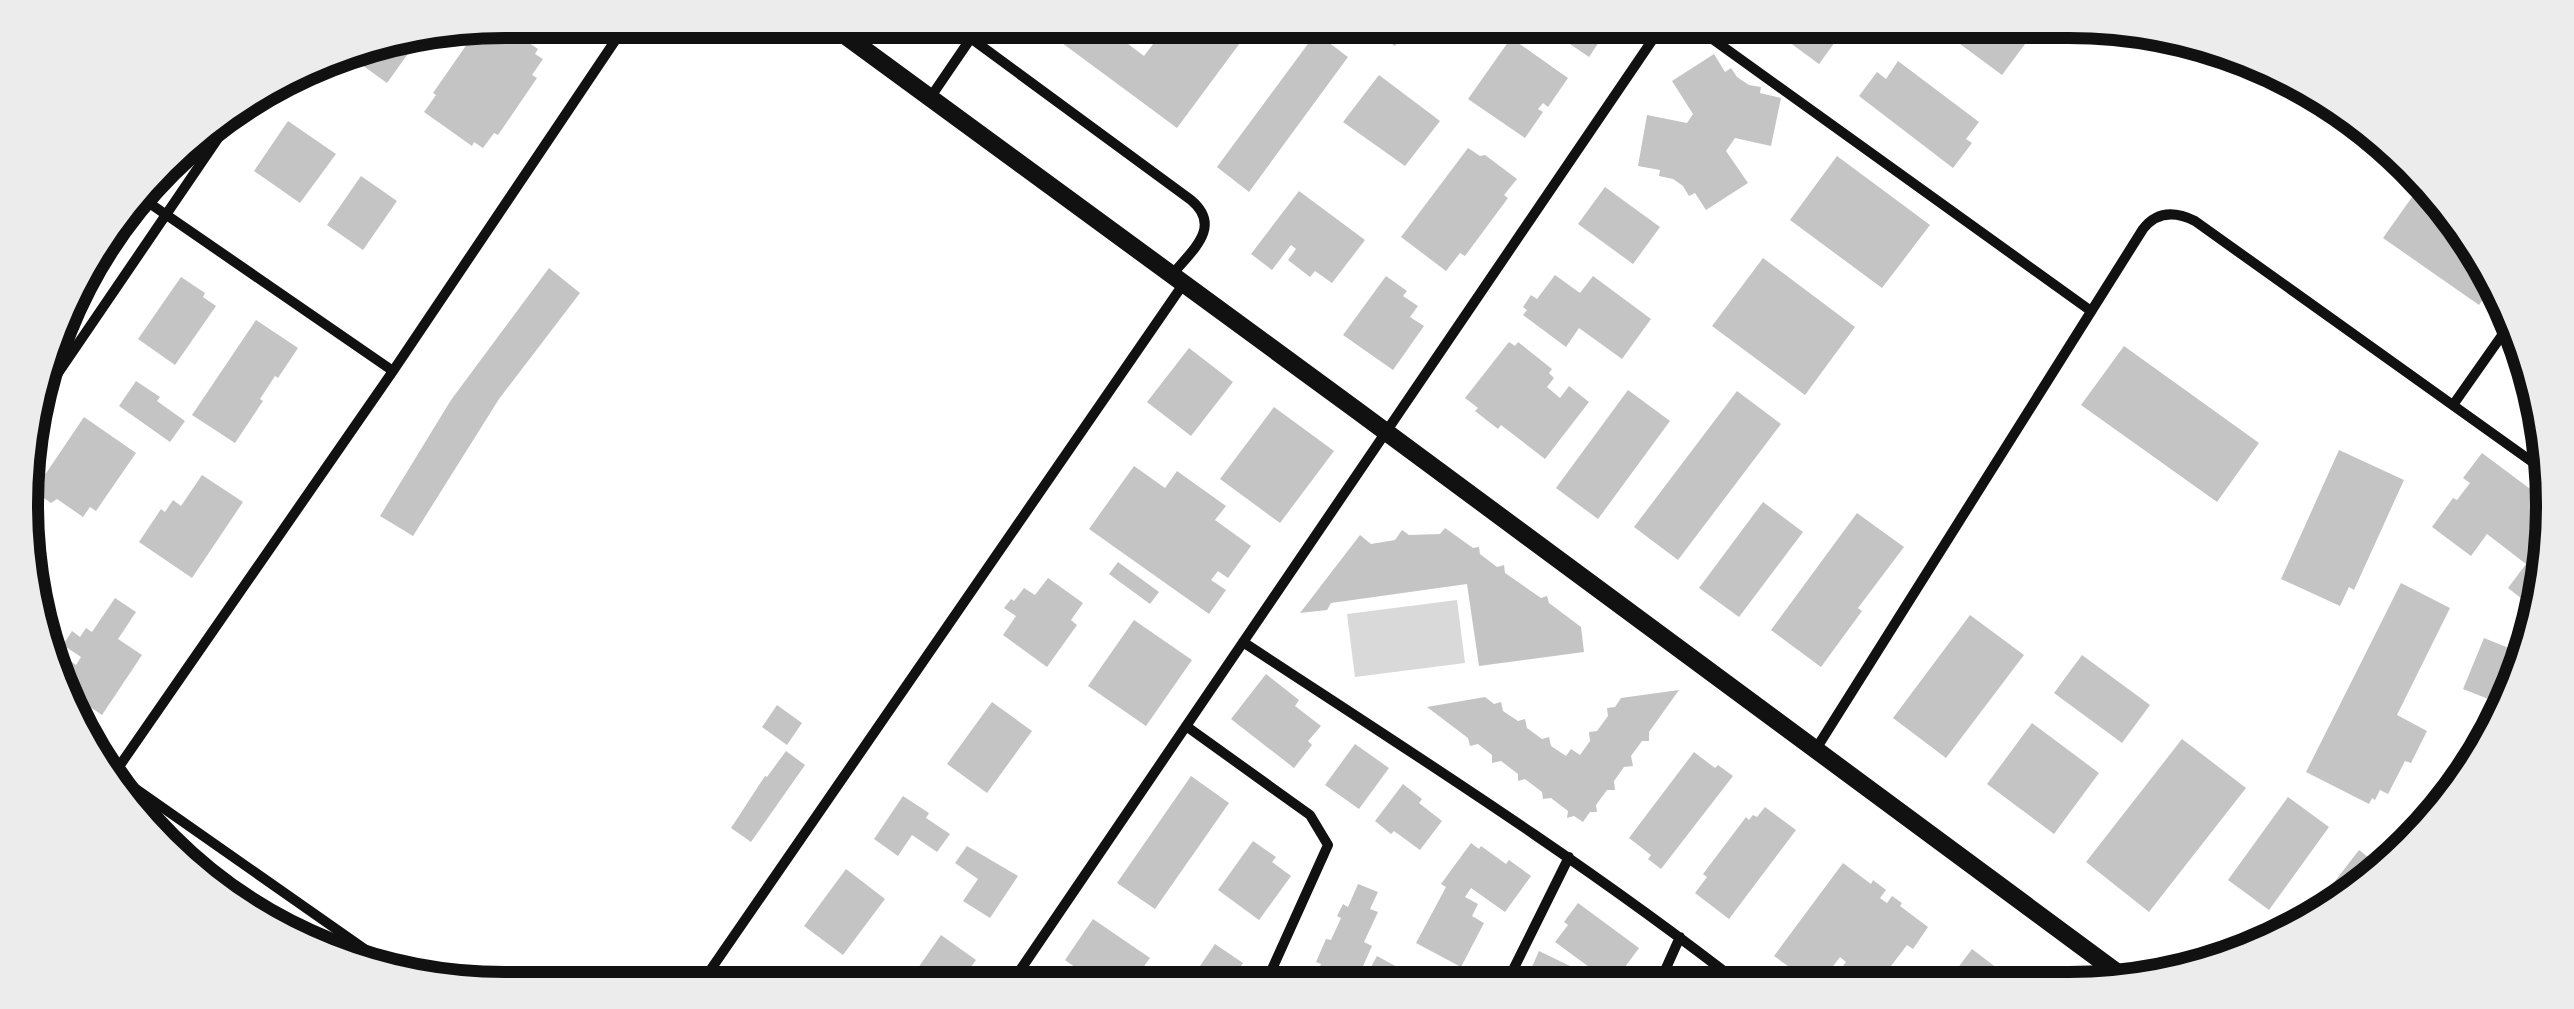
<svg xmlns="http://www.w3.org/2000/svg" width="2574" height="1009" font-family="Ubuntu,sans-serif">
  <style>
    .water { fill: #d9d9d9 }
    .building { fill: #c4c4c4 }
    .lines { fill: none; stroke-linecap: round; stroke-linejoin: round }
    .minor { stroke: #111; stroke-width: 10 }
    .tertiary { stroke: #111; stroke-width: 18 }
    .rim { fill: none; stroke: #111; stroke-width: 12 }
  </style>
  <rect width="100%" height="100%" fill="#fff"/>
  <path class="water" d="M1457,600L1465,663L1355,677L1347,614Z"/>
  <path class="building" d="M1031,20H1096L1144,56L1171,20H1257L1177,128Z
    M1361,20H1414L1395,46Z
    M1535,20H1620L1609,36L1605,33L1589,57Z
    M1759,20H1851L1819,64Z
    M1936,20H2035L2040,24L2002,75L1933,24Z
    M486,23L495,28L499,23L538,49L535,54L543,59L532,75L537,78L498,135L494,133L483,148L474,142L472,146L424,112L436,95L433,93L474,34L477,36Z
    M1316,33L1348,57L1249,192L1217,167Z
    M422,34L387,83L341,50L348,46Z
    M1511,38L1568,78L1548,107L1543,103L1538,109L1543,112L1525,138L1468,99Z
    M1714,54L1725,72L1731,68L1737,77L1749,85L1761,87L1760,93L1781,98L1771,146L1735,138L1726,151L1748,183L1706,210L1695,193L1689,196L1683,186L1673,179L1659,176L1660,170L1638,166L1647,115L1687,123L1693,114L1672,81Z
    M1898,61L1979,122L1966,139L1972,143L1953,168L1859,96L1877,72L1886,79Z
    M1379,75L1440,121L1405,166L1343,122Z
    M288,121L336,154L300,203L254,171Z
    M1468,148L1480,156L1485,155L1517,179L1504,195L1508,198L1465,256L1460,253L1446,271L1401,237Z
    M1837,156L1930,225L1882,288L1790,220Z
    M361,176L397,201L363,250L327,225Z
    M2422,183L2496,280L2479,305L2383,238Z
    M1605,187L1660,227L1633,264L1578,224Z
    M1299,191L1365,240L1332,283L1315,271L1310,277L1288,260L1296,249L1291,245L1272,270L1251,254Z
    M1763,258L1855,327L1805,395L1712,326Z
    M549,268L580,293L499,399L413,536L380,516L451,400Z
    M1555,275L1580,293L1593,276L1651,319L1622,359L1579,328L1566,347L1523,315L1527,310L1523,307L1531,295L1537,299Z
    M1386,276L1407,291L1403,296L1418,306L1410,317L1424,326L1393,370L1343,335Z
    M181,277L205,293L203,297L216,306L175,365L138,339Z
    M256,320L298,348L278,378L275,376L260,399L263,401L235,443L192,415Z
    M1509,342L1515,346L1518,342L1552,369L1549,373L1554,378L1547,387L1560,398L1569,386L1589,402L1545,459L1501,425L1498,429L1475,411L1478,408L1465,398Z
    M2124,346L2259,443L2217,502L2081,405Z
    M1189,348L1233,382L1191,436L1147,402Z
    M136,381L160,397L157,401L185,421L170,442L119,406Z
    M1628,390L1670,421L1598,519L1556,488Z
    M1737,391L1781,424L1678,560L1634,527Z
    M1274,407L1334,451L1280,523L1220,479Z
    M84,417L136,453L96,511L90,507L83,517L57,499L51,503L34,491Z
    M2339,450L2404,480L2354,590L2349,587L2340,606L2281,579Z
    M2482,453L2549,503L2535,609L2508,588L2526,564L2487,534L2471,556L2432,527L2453,498L2457,500L2470,483L2463,478Z
    M1134,466L1165,488L1177,471L1226,506L1215,520L1251,546L1228,578L1218,571L1211,580L1226,590L1209,614L1089,529Z
    M202,475L243,502L192,578L139,542L161,509L165,512L173,500L181,506Z
    M1763,502L1803,532L1739,617L1699,588Z
    M1857,513L1904,547L1858,608L1862,611L1821,667L1771,630Z
    M1445,528L1473,548L1479,547L1480,554L1497,567L1504,565L1505,573L1541,598L1547,596L1549,603L1581,627L1584,652L1479,666L1467,584L1331,603L1327,610L1300,613L1360,535L1371,544L1395,540L1402,530L1409,535L1440,534Z
    M27,541L47,553L29,580V578Z
    M1118,562L1159,592L1150,604L1109,574Z
    M1048,578L1083,603L1071,620L1077,625L1047,667L1003,635L1016,616L1004,608L1011,599L1014,601L1024,588L1035,595Z
    M2401,583L2450,608L2397,715L2427,731L2411,763L2405,761L2388,794L2380,790L2375,800L2372,798L2369,804L2306,772Z
    M115,598L136,612L118,639L142,655L102,715L68,692L62,677L72,662L76,665L81,657L63,645L72,631L80,637L86,628L92,632Z
    M1970,615L2024,655L1946,758L1893,718Z
    M1134,620L1192,660L1146,726L1088,686Z
    M2484,638L2526,655L2521,668L2524,669L2506,706L2463,689Z
    M2082,655L2150,705L2122,743L2054,693Z
    M1266,674L1299,700L1295,706L1321,726L1308,741L1312,745L1294,768L1231,719Z
    M1679,690L1649,732V741H1642L1631,756L1633,766L1624,767L1614,781L1615,790H1607L1596,805L1597,812H1590L1583,822L1574,816L1567,818L1568,811L1551,798L1543,799L1542,792L1525,779L1518,781V774L1501,761L1492,763V755L1478,744L1470,746L1468,738L1427,707L1485,697L1494,704L1501,702L1503,711L1518,721L1525,719L1527,728L1542,739L1549,737L1551,746L1566,756L1571,749L1580,755L1590,741L1589,732L1597,731L1608,716L1607,708L1615,707L1621,698Z
    M992,702L1032,731L987,793L947,764Z
    M777,705L802,723L787,745L762,727Z
    M2032,723L2099,773L2054,834L1987,784Z
    M2485,738L2489,740L2472,774L2459,788L2450,781Z
    M2182,739L2246,788L2149,912L2086,862Z
    M1355,744L1389,768L1359,809L1325,785Z
    M786,751L805,765L751,842L731,828L765,776L767,777Z
    M1694,752L1715,768L1718,765L1733,776L1661,869L1648,859L1651,855L1629,838Z
    M1191,776L1229,803L1155,909L1117,883Z
    M1403,784L1422,799L1419,803L1442,821L1420,850L1394,831L1391,834L1375,821Z
    M903,796L929,813L926,818L950,834L937,852L912,835L898,856L874,839Z
    M2288,797L2329,827L2269,910L2228,880Z
    M1765,807L1796,830L1729,919L1695,893L1707,877L1703,874L1746,817L1749,820L1753,815L1757,817Z
    M1253,841L1276,857L1272,862L1291,876L1259,920L1218,890Z
    M1471,843L1479,849L1481,846L1506,864L1509,860L1531,876L1505,912L1471,888L1465,897L1478,904L1472,916L1484,923L1461,967L1416,943L1446,887L1441,884Z
    M967,846L1018,876L990,918L963,901L978,879L955,863Z
    M2359,850L2386,871L2298,929Z
    M1843,863L1871,884L1873,880L1886,890L1880,898L1887,903L1892,896L1902,903L1900,906L1928,927L1913,949L1907,945L1888,970L1896,976L1889,985L1828,986L1846,962L1840,957L1821,982L1810,975L1806,979L1774,956Z
    M846,869L885,899L843,955L804,926Z
    M1358,884L1378,892L1370,909L1378,912L1364,942L1372,946L1356,982L1351,979L1348,987H1311L1321,964L1316,962L1326,939L1331,940L1341,918L1337,916L1343,904L1348,907Z
    M1578,903L1639,948L1611,986H1598L1594,983L1600,975L1555,942L1568,925L1564,922Z
    M1093,919L1150,958L1132,983L1138,987H1096L1098,984L1065,960Z
    M941,935L976,960L956,988H904Z
    M1215,944L1243,963L1238,970L1242,973L1237,987H1190L1192,984L1189,982Z
    M1972,949L2014,981L2011,985H1945Z
    M1539,951L1570,966L1561,983L1531,969Z
    M1377,956L1434,987H1360Z
    M761,966L774,976L777,988H745Z"/>
  <g class="lines">
    <path class="minor" d="M946,20L1191,200C1223,227 1192,250 1172,275
      M1686,20L2091,311
      M930,98L971,38
      M139,196L393,371
      M37,404L238,109
      M2453,405L2512,321
      M1243,642C1412,753 1583,861 1743,986
      M1186,726L1310,815L1328,845L1264,987
      M1816,749L2143,229C2157,211 2175,211 2195,221L2552,476
      M96,761L396,971
      M109,781L393,371L629,20
      M1505,986L1569,857
      M1658,986L1680,937
      M698,988L1184,283
      M1008,988L1666,20"/>
    <path class="tertiary" d="M824,20L1355,409L2134,985"/>
  </g>
  <path d="M0 0H2574V1009H0ZM505 38H2069A467 467 0 0 1 2536 505V505A467 467 0 0 1 2069 972H505A467 467 0 0 1 38 505V505A467 467 0 0 1 505 38Z" fill="#ececec" fill-rule="evenodd"/>
  <path class="rim" d="M505 38H2069A467 467 0 0 1 2536 505V505A467 467 0 0 1 2069 972H505A467 467 0 0 1 38 505V505A467 467 0 0 1 505 38Z"/>
</svg>
